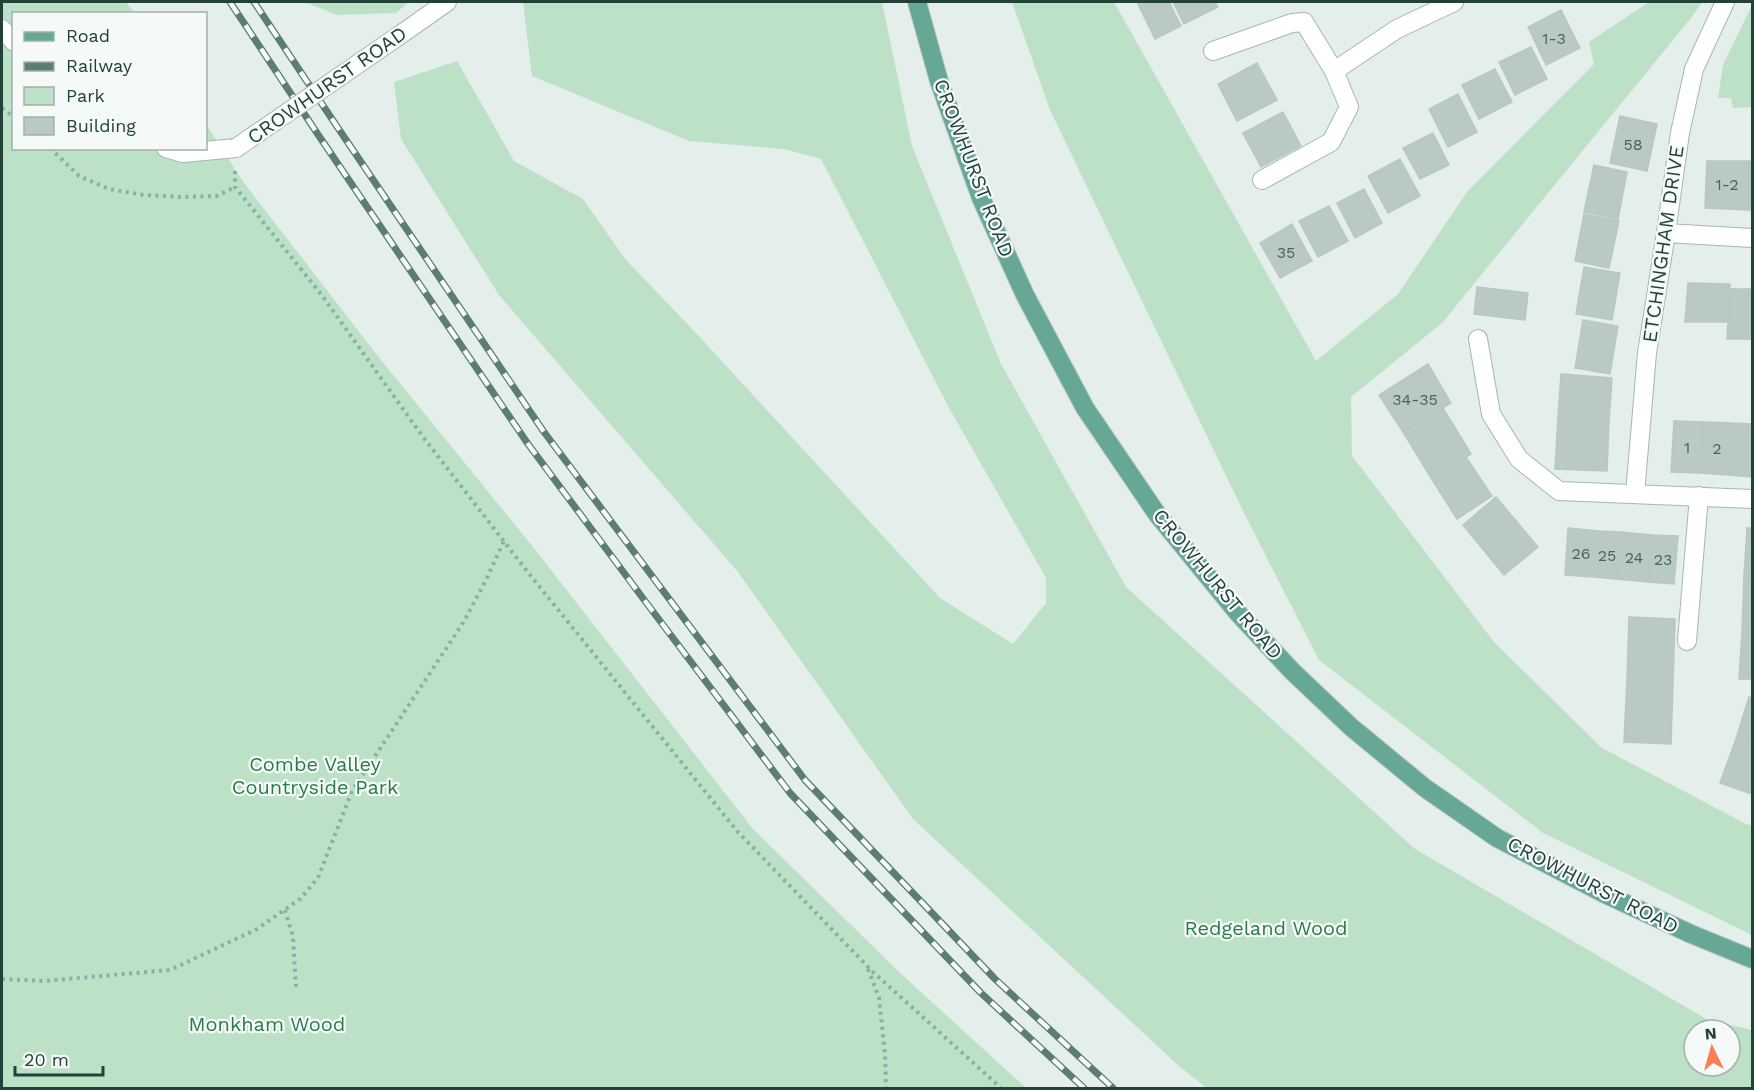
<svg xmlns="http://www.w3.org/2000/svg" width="1754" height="1090" font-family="'Work Sans',sans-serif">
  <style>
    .green { fill: #bce1c6; fill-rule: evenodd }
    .building { fill: #b9cac3; stroke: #b6c9c1; stroke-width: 1.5 }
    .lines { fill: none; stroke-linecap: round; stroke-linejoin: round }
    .minor-casing { stroke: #a6b7b1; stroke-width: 20 }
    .major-casing { stroke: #c1cac8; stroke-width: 20 }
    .path { stroke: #82b4a5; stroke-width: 4; stroke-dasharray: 3 4.5; stroke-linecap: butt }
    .minor { stroke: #fff; stroke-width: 18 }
    .major { stroke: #66a796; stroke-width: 18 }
    .rail-casing { stroke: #5c7d74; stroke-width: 7 }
    .rail { stroke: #f5faf8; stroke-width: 4.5; stroke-dasharray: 14; stroke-linecap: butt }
    .minor-bridge-casing { stroke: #a6b7b1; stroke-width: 20; stroke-linecap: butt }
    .minor-bridge { stroke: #fff; stroke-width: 18 }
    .labels { text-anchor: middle; stroke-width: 4.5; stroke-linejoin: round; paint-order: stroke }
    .number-label { font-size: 16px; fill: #48645c }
    .street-label { font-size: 20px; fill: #224239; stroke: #f5faf8 }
    .park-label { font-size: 20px; fill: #297c49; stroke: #f5faf8 }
  </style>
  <rect width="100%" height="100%" fill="#e4eeea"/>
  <path class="green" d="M2,2H126L134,13L14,14V148H206V124L244,183L377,355L533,547L753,829L899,972L1026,1088H2Z
    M305,2H409L396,13L337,15Z
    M523,2H882L912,146L1001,364L1126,587L1415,849L1708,1020L1752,1030V1088H1207L1180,1067L913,819L738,572L499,295L401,139L394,82L457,61L514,161L583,199L626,260L695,332L940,598L1013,644L1046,603V578L948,406L821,159L784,149L689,141L532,76ZM1694,1030H1730V1066H1694Z
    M1012,2H1114L1316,361L1398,294L1467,192L1594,64L1589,42L1649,2H1702L1691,18L1442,323L1351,397L1352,456L1494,642L1602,748L1746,824L1752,826V935L1543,833L1319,660L1244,513L1050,110Z
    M1752,5V107L1733,108L1731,98H1718L1723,65Z"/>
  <path class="building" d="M1137,2H1169L1181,26L1155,39Z
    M1173,2H1215L1218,7L1184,24Z
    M1561,10L1580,48L1546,65L1528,27Z
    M1531,47L1547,79L1515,95L1499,62Z
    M1257,63L1277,100L1237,121L1218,84Z
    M1495,69L1512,102L1479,119L1462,85Z
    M1458,94L1477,132L1448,147L1429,109Z
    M1283,112L1301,146L1261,167L1243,133Z
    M1620,116L1657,124L1647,171L1610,163Z
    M1433,133L1449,165L1420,179L1403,148Z
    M1400,159L1420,196L1388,213L1368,176Z
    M1707,161H1749L1748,210L1705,208Z
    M1749,161H1752V210H1748Z
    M1594,165L1627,172L1618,219L1584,212Z
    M1364,189L1382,223L1355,238L1337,203Z
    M1329,206L1348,241L1318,257L1299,221Z
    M1584,214L1619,221L1609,268L1575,261Z
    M1292,224L1312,261L1280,278L1260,243Z
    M1584,267L1620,273L1612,320L1576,314Z
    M1688,283L1730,284L1728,322H1685Z
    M1477,287L1528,293L1525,320L1474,314Z
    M1730,289H1752V339H1727Z
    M1583,320L1618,326L1610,374L1575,368Z
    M1428,364L1451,403L1403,432L1379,395Z
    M1561,374L1612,378L1609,421L1558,417Z
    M1443,408L1471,454L1431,478L1403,432Z
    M1558,417L1609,421L1607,471L1555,469Z
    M1674,421L1704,422L1701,473L1671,472Z
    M1704,422L1732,423L1729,475L1701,473Z
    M1732,423L1752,424V477L1729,475Z
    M1466,457L1492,496L1457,519L1431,478Z
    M1496,497L1538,547L1504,575L1463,525Z
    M1568,528L1598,531L1594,577L1565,575Z
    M1747,528H1752V577L1744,576Z
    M1598,531L1621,532L1616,579L1594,577Z
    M1621,532L1651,535L1648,582L1616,579Z
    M1651,535L1678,536L1674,584L1648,582Z
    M1744,576L1752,577V632H1742Z
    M1629,617L1675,619L1673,682L1627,680Z
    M1742,632H1752V679H1739Z
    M1627,680L1673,682L1671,744L1624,742Z
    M1749,697L1752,698V744L1736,739Z
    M1736,739L1752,744V794L1720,783Z"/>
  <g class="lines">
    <g class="minor-casing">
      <path id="minor" d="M2,29L14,42
        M397,37L447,2
        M1213,51L1292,23L1304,22L1334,71L1349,107L1331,142L1262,180
        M1334,71L1397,29L1454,2
        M166,148L183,153L236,148
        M1666,233L1752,238
        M1478,339L1491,414L1519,459L1559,491L1752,499
        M1635,494L1647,353L1666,233L1680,133L1694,69L1725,2
        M1687,641L1699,496"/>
    </g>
    <g class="major-casing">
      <path id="major" d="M917,2L939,81L981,198L1025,295L1085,408L1157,514L1237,612L1292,671L1351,727L1425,788L1497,838L1605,894L1691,934L1752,959"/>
    </g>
    <path class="path" d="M2,108L14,117
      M50,148L79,176L109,189L144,195L183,197L217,196L235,187
      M235,171V187L321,294L423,437L530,575L737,831L872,971L1001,1088
      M285,910L293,937L296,988
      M868,969L879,998L885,1054L886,1088
      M2,979L44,981L170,970L257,929L300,899L318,878L352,791L463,623L486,580L504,541"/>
    <use href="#minor" class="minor"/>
    <use href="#major" class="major"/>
    <g class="rail-casing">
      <path id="rail" d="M230,2L319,136L528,444L645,601L790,793L981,993L1084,1088
        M254,2L336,125L544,432L805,780L995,979L1113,1088"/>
    </g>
    <use href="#rail" class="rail"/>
    <g class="minor-bridge-casing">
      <path id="minor-bridge" d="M236,148L397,37"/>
    </g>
    <use href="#minor-bridge" class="minor-bridge"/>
  </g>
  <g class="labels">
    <g class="number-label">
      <text x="1554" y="44">1-3</text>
      <text x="1633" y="150">58</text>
      <text x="1727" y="190">1-2</text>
      <text x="1286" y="258">35</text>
      <text x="1415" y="405">34-35</text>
      <text x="1687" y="453">1</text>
      <text x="1717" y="454">2</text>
      <text x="1581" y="559">26</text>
      <text x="1607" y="561">25</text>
      <text x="1634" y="563">24</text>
      <text x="1663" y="565">23</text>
    </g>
    <g class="street-label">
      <text transform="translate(327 85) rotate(-35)" y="7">CROWHURST ROAD</text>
      <text transform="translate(974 168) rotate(69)" y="7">CROWHURST ROAD</text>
      <text transform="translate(1663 244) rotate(-82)" y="7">ETCHINGHAM DRIVE</text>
      <text transform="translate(1218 584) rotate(50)" y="7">CROWHURST ROAD</text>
      <text transform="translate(1593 885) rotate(27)" y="7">CROWHURST ROAD</text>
    </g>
    <g class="park-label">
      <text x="315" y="771">Combe Valley<tspan x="315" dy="23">Countryside Park</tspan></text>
      <text x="1266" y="935">Redgeland Wood</text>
      <text x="267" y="1031">Monkham Wood</text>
    </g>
  </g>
  <rect width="1754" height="1090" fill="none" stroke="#224239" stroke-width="6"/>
  <rect x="12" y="12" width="195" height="138" fill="#f5faf8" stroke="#a1b0ac" stroke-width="1.5"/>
  <rect x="24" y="32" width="30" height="9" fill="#66a796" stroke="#a1b0ac" stroke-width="1.5"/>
  <text x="66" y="42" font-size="18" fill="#224239">Road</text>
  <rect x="24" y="62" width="30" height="9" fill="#5c7d74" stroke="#a1b0ac" stroke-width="1.5"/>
  <text x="66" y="72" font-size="18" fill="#224239">Railway</text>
  <rect x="24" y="87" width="30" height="18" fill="#bce1c6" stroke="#a1b0ac" stroke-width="1.5"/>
  <text x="66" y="102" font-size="18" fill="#224239">Park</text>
  <rect x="24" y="117" width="30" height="18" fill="#b9cac3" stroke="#a1b0ac" stroke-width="1.5"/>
  <text x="66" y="132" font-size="18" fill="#224239">Building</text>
  <g transform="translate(1712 1048) rotate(355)"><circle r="28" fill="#f5faf8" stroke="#a1b0ac" stroke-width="1.5"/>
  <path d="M0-4.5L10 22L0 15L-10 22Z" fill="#fb7e55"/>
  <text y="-9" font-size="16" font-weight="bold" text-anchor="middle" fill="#224239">N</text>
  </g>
  <path d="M15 1066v9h88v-9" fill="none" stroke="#224239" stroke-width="3"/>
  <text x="24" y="1066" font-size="18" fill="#224239" stroke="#f5faf8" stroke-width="4.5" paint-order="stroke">20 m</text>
</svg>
